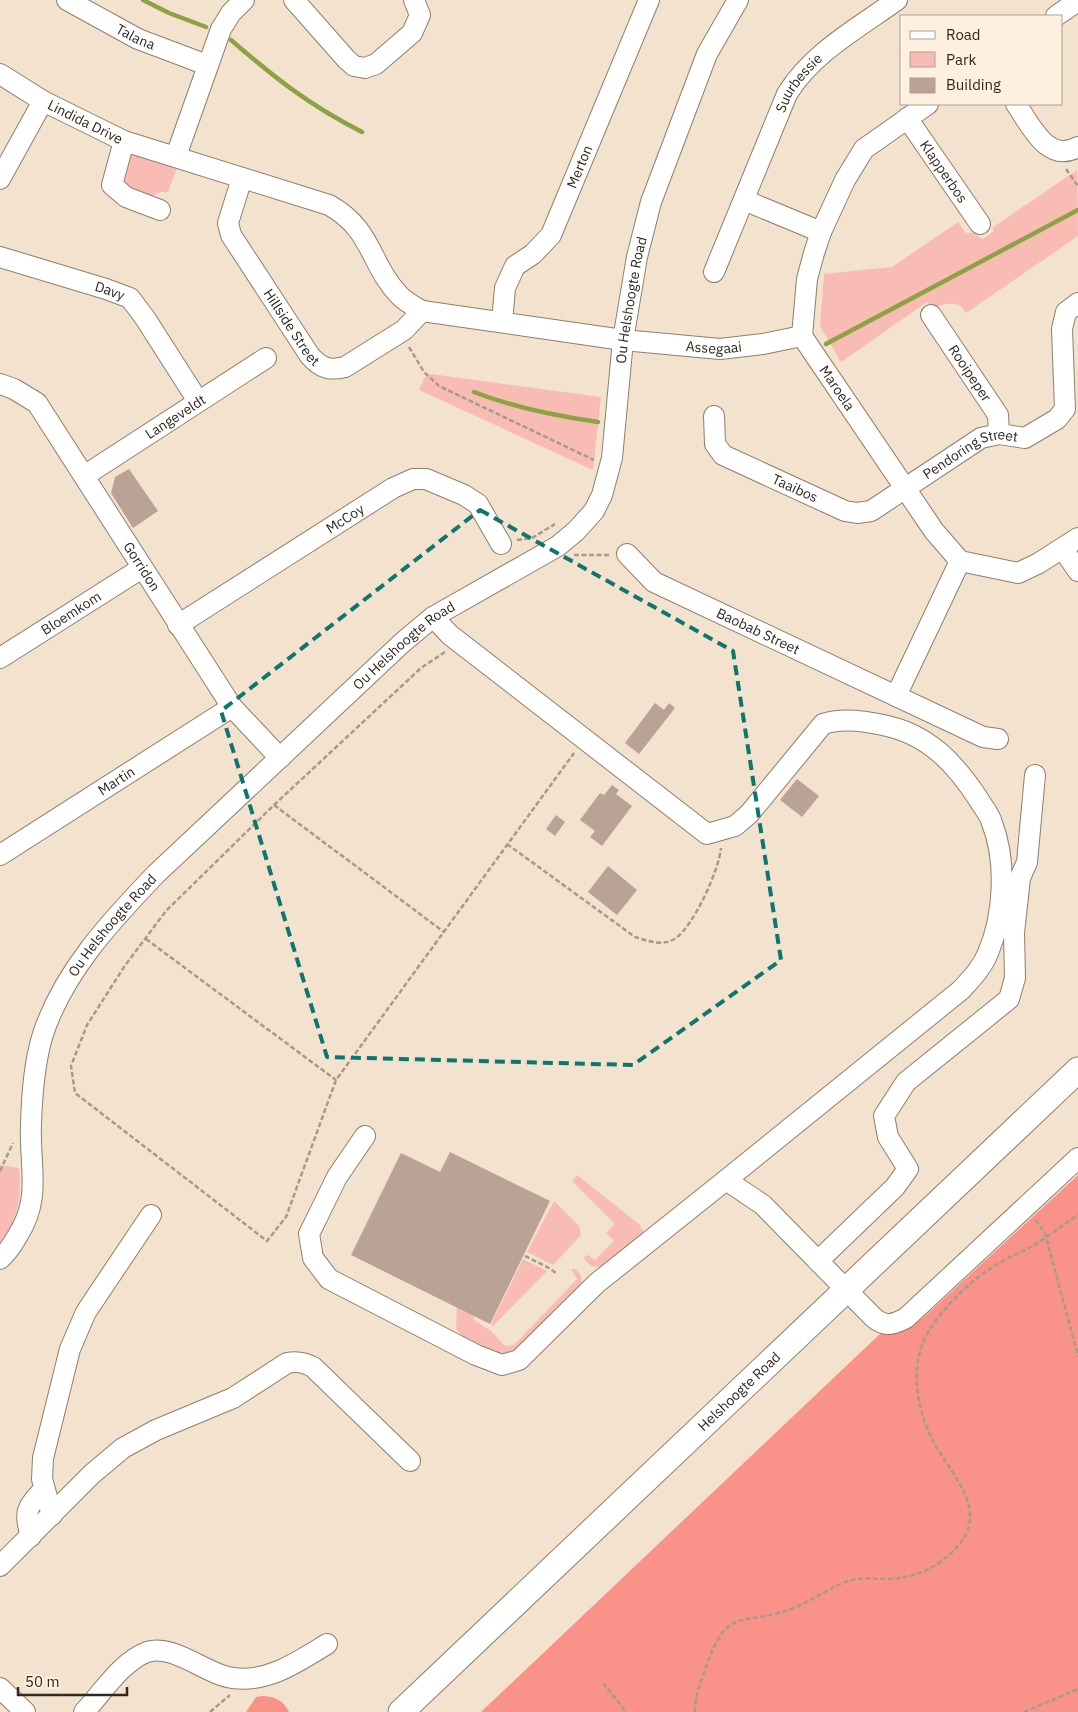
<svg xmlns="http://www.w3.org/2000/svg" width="1078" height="1712" font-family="'IBM Plex Sans',sans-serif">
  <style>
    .green { fill: #f8bcb5 }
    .forest { fill: #f99289 }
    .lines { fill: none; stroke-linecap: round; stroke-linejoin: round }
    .stream { stroke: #8ca243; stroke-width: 4.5 }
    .building { fill: #baa296 }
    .minor-casing { stroke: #8e7f6c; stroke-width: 22 }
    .major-casing { stroke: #8e7f6c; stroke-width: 27 }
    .path { stroke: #a79a8a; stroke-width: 2.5; stroke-dasharray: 5 2.5; stroke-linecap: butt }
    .minor { stroke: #fff; stroke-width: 20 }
    .major { stroke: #fff; stroke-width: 25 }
    .marked { fill: none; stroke: #0f766e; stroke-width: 4; stroke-dasharray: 10 6; stroke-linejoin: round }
    .labels { text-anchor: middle; stroke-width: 4; stroke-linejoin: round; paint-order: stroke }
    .street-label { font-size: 14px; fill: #2e2820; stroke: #fdf0df }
  </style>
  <rect width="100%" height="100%" fill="#f3e2cd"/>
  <path class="green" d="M138,152L178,165L168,192H161L147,198L121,188L130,154Z
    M1077,170L1078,236L966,313C957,298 946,305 933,307L927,302L841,362L820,326L824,274L892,267L958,222L966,233H972L983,239L994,231L992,228Z
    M431,374L601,397L593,470L419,390L425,377Z
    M0,1165L19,1168C22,1195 18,1221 0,1242Z
    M577,1175L640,1225L646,1236C634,1246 595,1285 584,1257L588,1255L595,1260L614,1241L606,1233L615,1224L572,1181Z
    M554,1201L579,1226L581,1235L553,1265L527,1252Z
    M523,1259L547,1271L493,1326L491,1324Z
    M571,1269H576L581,1276L582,1284L517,1353L501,1359L470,1344L456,1329L457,1307L474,1316V1320L490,1330L505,1346L514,1345L577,1279Z"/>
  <path class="forest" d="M1078,1175V1712H481L882,1332C899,1334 910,1327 924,1317Z
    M262,1696C275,1696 284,1701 289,1712H246L256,1697Z"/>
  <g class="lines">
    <path class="stream" d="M143,0L169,13L206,27
      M231,40C275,78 309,105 362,132
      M826,344L1078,210
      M474,392C515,408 555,416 598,422"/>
  </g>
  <path class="building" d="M129,469L158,511L133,528L111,493L115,477Z
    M655,703L664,710L669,703L675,708L639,754L625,743Z
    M797,779L819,796L802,817L780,800Z
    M612,785L619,790L616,794L632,806L602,846L590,837L595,831L580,820L600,793L604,795Z
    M556,815L565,822L555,836L546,829Z
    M608,866L637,890L617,915L588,892Z
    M450,1152L550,1201L490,1324L351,1255L401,1153L440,1172Z"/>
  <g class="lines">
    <g class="minor-casing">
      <g id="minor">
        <path id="s1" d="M67,0L138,39L207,65"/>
        <path d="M294,0L347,60L354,66L365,68L376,64L412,33L420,15L414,0"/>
        <path d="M1056,16L1078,1"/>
        <path id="s2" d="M0,74L43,101L124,141L329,205C373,229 370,266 400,296C406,302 415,307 422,311L623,340L720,349L763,344L802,336"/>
        <path id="s3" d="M928,104L864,149L845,180L821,232L814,253L807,279L802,336L934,531L960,561L1018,573L1039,563L1078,538"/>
        <path d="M1016,104C1030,124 1047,164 1078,147"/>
        <path id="s4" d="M907,118L980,224"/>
        <path d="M124,141L112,185L126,197L160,210"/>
        <path d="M176,156L221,29L231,13L244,0"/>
        <path id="s5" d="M242,178L228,223L231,235L310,356C321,368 329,371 345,367L404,330L422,311"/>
        <path d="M0,179L43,101"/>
        <path d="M744,200L821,232"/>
        <path id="s6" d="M0,257L106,289L130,298L145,318L198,401"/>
        <path id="s7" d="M714,272L787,94C812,53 858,28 897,0"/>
        <path id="s8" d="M931,315L998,415L999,434"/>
        <path id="s9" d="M502,322L505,288L515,266L533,254L551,235L649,0"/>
        <path id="s10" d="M0,384L14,389L37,403L232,707L280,758"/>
        <path id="s11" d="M714,416L715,444L723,455L845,511L857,513L871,511L981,438L999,434L1025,438L1057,419L1065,409L1062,329L1066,312L1078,303"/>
        <path id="s12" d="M84,476L266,358"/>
        <path d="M1063,549L1078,571"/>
        <path id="s13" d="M627,554L654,582L983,737L998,739"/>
        <path d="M433,617L450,635L707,834L735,826L749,814L823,724C841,718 865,721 883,725C928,734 955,763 979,800C983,807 990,815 992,823C1007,862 1004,915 988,953C982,968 971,979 961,990L726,1180"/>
        <path id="s14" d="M178,625L393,488L413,479H426L464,495L478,504L501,544"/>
        <path id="s15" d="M0,658L142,568"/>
        <path d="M896,696L960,561"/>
        <path id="s16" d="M0,855L232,707"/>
        <path d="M365,1136L337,1177L309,1234L313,1258L329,1279L476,1355L502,1365L519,1360L597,1283L726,1180L763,1205L874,1318C885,1327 893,1325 906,1318L1078,1158"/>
        <path id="s17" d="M0,1259C8,1252 13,1244 18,1235C42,1197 29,1166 31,1124C32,1094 34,1063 43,1034C64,971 111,921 156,874L402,643L433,617L558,546L576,531L594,511L602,495L612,458L623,340L637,257L651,202L707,54L738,0"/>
        <path d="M818,1261L895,1187L908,1169L888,1137L884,1116L906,1082L1009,999L1015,978L1014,933L1020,878L1027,862L1035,775"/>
        <path d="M52,1515L42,1479L43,1458L70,1349L86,1312L151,1215"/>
        <path d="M31,1536C23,1512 27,1507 44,1489"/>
        <path d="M0,1566L92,1474L123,1448L156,1430L233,1398L287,1363C297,1361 304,1362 313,1367L410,1461"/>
        <path d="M0,1688L25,1712"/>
        <path d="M84,1712C103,1692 121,1662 147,1652C173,1643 207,1675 233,1678C268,1683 299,1661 327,1644"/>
      </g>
    </g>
    <g class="major-casing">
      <g id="major">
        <path id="s18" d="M401,1712L1078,1070"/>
      </g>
    </g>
    <path class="path" d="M1066,169L1078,186
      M409,347L424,372L439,386L594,460
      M517,540L532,538L555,524
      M574,555H611
      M445,652L421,668L274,805L166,911L124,967L87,1025L71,1066L75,1093L267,1241L286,1217L336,1080L574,753
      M274,805L444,932
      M507,844L635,937C648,941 663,947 676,938C694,925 719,870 721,848
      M146,939L336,1080
      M0,1171L13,1143
      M1036,1220L1045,1233L1078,1356
      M525,1256L549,1268L556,1273
      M603,1683L626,1712
      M210,1712L230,1695
      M695,1712C694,1699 701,1680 706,1667C728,1603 742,1628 793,1608C814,1600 831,1586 852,1580C864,1577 875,1579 887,1579C910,1579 933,1570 950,1554C994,1515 955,1480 934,1443C916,1408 908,1364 930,1329C945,1306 970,1281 993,1267C1006,1258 1020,1253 1034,1245C1049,1236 1063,1225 1078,1215
      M1024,1712L1078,1689"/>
    <use href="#minor" class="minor"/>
    <use href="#major" class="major"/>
  </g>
  <path class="marked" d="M480,510L733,651L781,960L633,1065L327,1057L221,711Z"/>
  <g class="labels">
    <g class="street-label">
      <text dy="5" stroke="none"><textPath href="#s1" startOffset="78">Talana</textPath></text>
      <text dy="5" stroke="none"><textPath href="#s7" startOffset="208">Suurbessie</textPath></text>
      <text dy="5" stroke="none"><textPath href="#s2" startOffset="98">Lindida Drive</textPath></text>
      <text dy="5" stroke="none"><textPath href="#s9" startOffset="180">Merton</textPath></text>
      <text dy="5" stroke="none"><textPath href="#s4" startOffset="65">Klapperbos</textPath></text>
      <text dy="5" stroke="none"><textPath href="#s6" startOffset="115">Davy</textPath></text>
      <text dy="5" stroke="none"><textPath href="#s17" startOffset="1220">Ou Helshoogte Road</textPath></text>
      <text dy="5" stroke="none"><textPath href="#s5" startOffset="170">Hillside Street</textPath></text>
      <text dy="5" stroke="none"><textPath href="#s2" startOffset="794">Assegaai</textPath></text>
      <text dy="5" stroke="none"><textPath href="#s8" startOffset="70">Rooipeper</textPath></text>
      <text dy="5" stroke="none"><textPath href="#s3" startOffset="341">Maroela</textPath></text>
      <text dy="5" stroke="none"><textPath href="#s12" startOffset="109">Langeveldt</textPath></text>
      <text dy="5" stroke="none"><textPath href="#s11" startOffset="319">Pendoring Street</textPath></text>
      <text dy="5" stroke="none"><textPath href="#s11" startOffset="121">Taaibos</textPath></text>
      <text dy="5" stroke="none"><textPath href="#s14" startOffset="198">McCoy</textPath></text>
      <text dy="5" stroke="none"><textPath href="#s10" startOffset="236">Gorridon</textPath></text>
      <text dy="5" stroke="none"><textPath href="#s15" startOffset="84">Bloemkom</textPath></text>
      <text dy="5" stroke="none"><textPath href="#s13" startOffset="154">Baobab Street</textPath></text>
      <text dy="5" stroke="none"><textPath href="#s17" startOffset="770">Ou Helshoogte Road</textPath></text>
      <text dy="5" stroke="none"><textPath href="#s16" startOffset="138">Martin</textPath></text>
      <text dy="5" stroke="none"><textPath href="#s17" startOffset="365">Ou Helshoogte Road</textPath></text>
      <text dy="5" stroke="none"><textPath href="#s18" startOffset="466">Helshoogte Road</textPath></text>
    </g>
  </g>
  <rect x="900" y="15" width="162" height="90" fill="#fdf0df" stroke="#aaa093"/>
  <rect x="910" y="31" width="25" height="8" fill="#ffffff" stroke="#aaa093"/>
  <text x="946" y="40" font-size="15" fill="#2e2820">Road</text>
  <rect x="910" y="52" width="25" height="15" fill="#f8bcb5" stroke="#aaa093"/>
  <text x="946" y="65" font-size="15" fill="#2e2820">Park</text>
  <rect x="910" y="78" width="25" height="15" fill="#baa296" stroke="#aaa093"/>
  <text x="946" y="90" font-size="15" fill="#2e2820">Building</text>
  <path d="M18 1687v8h109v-8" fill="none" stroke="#2e2820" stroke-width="2.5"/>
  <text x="25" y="1687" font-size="15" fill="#2e2820" stroke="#fdf0df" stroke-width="4" paint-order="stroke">50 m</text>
</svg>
